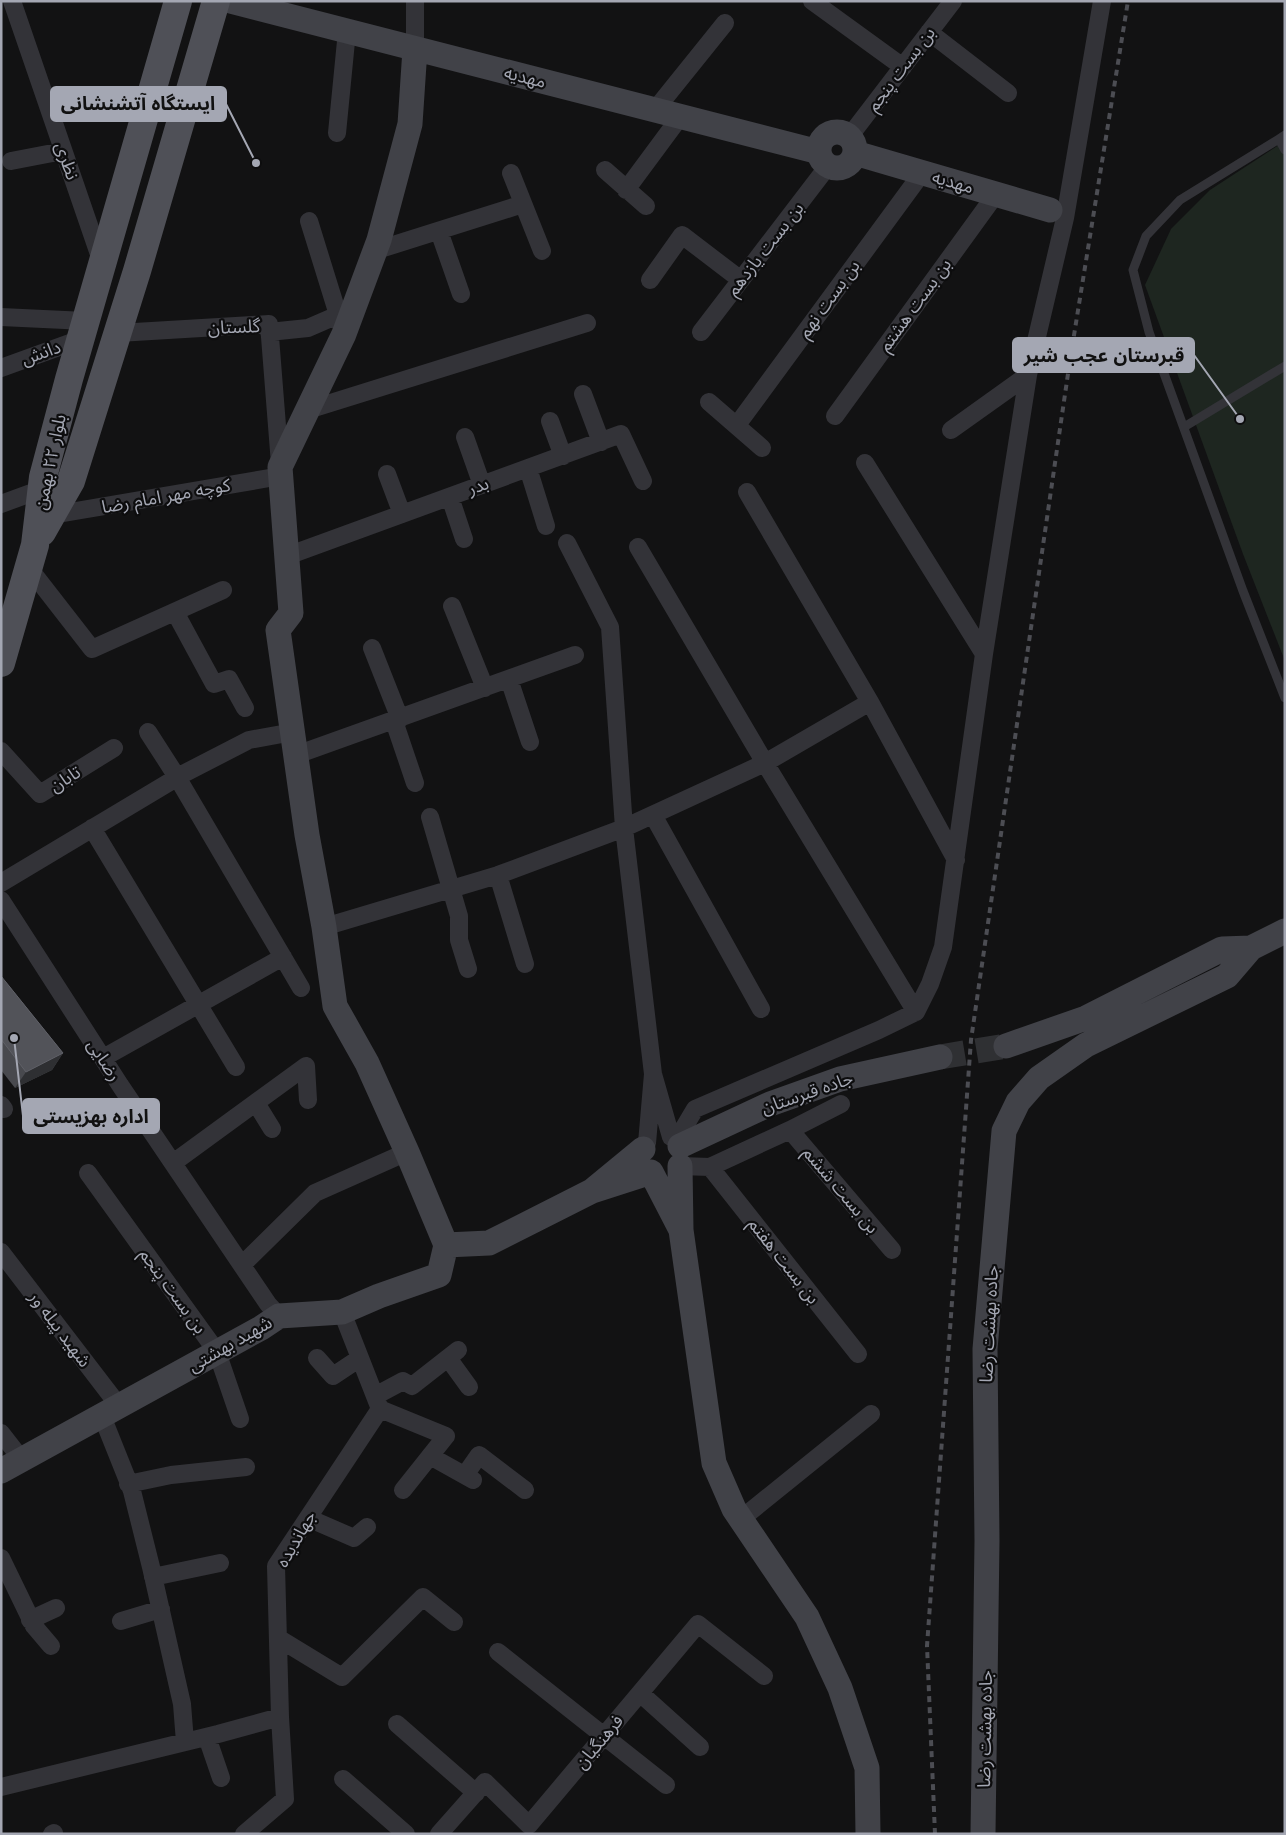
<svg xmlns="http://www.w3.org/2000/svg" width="1286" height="1835" font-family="Montserrat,'Noto Sans Arabic',sans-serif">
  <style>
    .green { fill: #1e2620 }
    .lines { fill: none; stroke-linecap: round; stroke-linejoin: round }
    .secondary-tunnel { stroke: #2f3033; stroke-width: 25; stroke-dasharray: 25 12; stroke-linecap: butt }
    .lane { stroke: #333338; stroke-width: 9 }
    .street { stroke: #333338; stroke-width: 18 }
    .secondary { stroke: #414248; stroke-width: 25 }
    .primary { stroke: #4f5057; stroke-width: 28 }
    .rail { stroke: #4c4d53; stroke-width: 4; stroke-dasharray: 6 5; stroke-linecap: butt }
    .wall { fill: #48494e }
    .shaded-wall { fill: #2e2f32 }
    .building { fill: #525359; stroke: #5f6067 }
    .labels { text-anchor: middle; stroke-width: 4.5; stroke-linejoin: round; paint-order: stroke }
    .street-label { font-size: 18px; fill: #a4a7b3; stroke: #0d0d0e }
    .leader { fill: none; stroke: #a4a7b3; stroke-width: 2 }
    .callout-dot { fill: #a4a7b3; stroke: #0d0d0e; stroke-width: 2 }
    .callout { fill: #a4a7b3; stroke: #a4a7b3; stroke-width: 2 }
    .callout-label { font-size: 19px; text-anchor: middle; font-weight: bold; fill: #111 }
  </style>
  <rect width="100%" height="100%" fill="#121213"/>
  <path class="green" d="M1285,141V661L1243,554L1145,285L1171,229L1210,190Z"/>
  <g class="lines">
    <path class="secondary-tunnel" d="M940,1057L1006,1046"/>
    <path class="lane" d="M1285,135L1279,139L1285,150
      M1279,139L1180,200L1146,236L1133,270L1149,332L1243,591L1285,698
      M1184,427L1285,366"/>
    <path class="street" d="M12,1L102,263
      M415,1V49
      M812,1L903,67
      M929,32L1008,93
      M655,110L725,23
      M337,133L347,31
      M849,137L953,1
      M11,161L63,151
      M605,170L646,206
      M511,173L542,251
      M626,190L680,117
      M309,221L344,334
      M439,231L461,294
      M374,251L523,204
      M650,280L682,235L741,280
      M1,317L86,321
      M269,332L308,328L338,315
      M701,332L828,166
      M118,333L269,324L280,464
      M1,368L81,339
      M583,394L601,442
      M709,402L762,448
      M308,410L587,323
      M835,416L996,194
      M550,421L563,456
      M737,425L922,173
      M951,430L1028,375
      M465,437L482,485
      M865,463L984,654
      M528,468L546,526
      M387,474L402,514
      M747,492L870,702L956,860
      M450,497L464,539
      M1,504L42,489
      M52,515L281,476
      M567,543L610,627L624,828L653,1074
      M638,547L765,763L916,1012
      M287,556L621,434L643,481
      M29,568L92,649L223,590
      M452,606L485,688
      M175,612L214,684L229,679L245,708
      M372,648L400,719
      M509,679L530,742
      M394,721L415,783
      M148,732L177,777L301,988
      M1,751L40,794L114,748
      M296,755L575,655
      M653,815L761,1009
      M430,817L459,916V940L468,969
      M92,828L236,1067
      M498,875L525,964
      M1,883L183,774L249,740L293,732
      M1,900L120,1085L268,1304L279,1316
      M324,927L498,875L624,828L765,763L870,702
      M103,1058L283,957
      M256,1103L272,1129
      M1,1105L4,1109
      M790,1130L892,1250
      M676,1141L695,1109L879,1030L916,1012L930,984L943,947L984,654L1028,375L1065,218L1102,1
      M647,1143L653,1074L671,1137
      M173,1163L306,1066L308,1100
      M680,1166L710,1167L790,1130L841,1104
      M710,1167L858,1354
      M88,1173L217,1352L240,1419
      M1,1252L119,1406
      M242,1265L315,1193L407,1152
      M317,1358L333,1376L360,1358
      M448,1358L469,1387
      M375,1396L403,1381L412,1386L458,1350
      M380,1409L446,1436L403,1490
      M102,1416L132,1491L151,1567L182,1704L185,1742
      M1,1433L22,1460
      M430,1456L473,1480
      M465,1475L479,1455L525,1490
      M128,1484L171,1475L246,1467
      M308,1518L354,1538L367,1527
      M741,1519L871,1414
      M1,1558L34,1626L51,1646
      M153,1577L220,1563
      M30,1620L56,1608
      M121,1621L161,1609
      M278,1638L342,1677L423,1597L454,1622
      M498,1652L666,1785
      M640,1693L700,1747
      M397,1724L476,1793
      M207,1737L221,1778
      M343,1779L406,1834
      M1,1787L218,1734L280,1717
      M52,1834L54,1833
      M244,1834L285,1799L280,1717L276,1566L380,1409L342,1312
      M439,1834L485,1782L529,1825L698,1624L764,1676"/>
    <path class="secondary" d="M230,1L819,152
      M415,49L410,124L379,240L344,334L280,467L291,613L278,630L307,835L324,927L335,1006L367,1063L407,1152L446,1245
      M819 150a18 18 0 1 1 36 0a18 18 0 1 1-36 0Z
      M855,153L1050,210
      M1006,1046L1086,1018L1222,949L1251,948L1285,931
      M680,1146L770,1104L840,1079L940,1057
      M643,1149L592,1191L651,1172L681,1230L680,1166
      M681,1230L714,1463L734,1509L807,1617L840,1688L867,1768L868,1834
      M1,1471L261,1328L279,1316L342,1312L379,1296L439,1275L446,1245L489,1243L592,1191
      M983,1834L987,1541L985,1349L1004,1131L1018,1102L1039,1078L1086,1045L1227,976L1251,948"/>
    <path class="primary" d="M42,532L71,481L137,271L216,1
      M1,663L35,545L43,477L69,379L178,1"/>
    <path class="rail" d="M935,1834L927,1646L971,1040L1070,360L1128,1"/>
  </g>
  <path class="wall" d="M1,976L63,1053L52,1070L15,1088L1,1070Z"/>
  <path class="shaded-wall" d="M63,1053L52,1070L15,1088L26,1072Z"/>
  <path class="building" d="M1,976L63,1053L26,1072L1,1039Z"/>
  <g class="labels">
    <g class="street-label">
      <text transform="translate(901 69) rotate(-53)" y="6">بن بست پنجم</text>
      <text transform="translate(525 77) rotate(14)" y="6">مهدیه</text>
      <text transform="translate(67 161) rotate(71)" y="6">نظری</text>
      <text transform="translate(953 182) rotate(16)" y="6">مهدیه</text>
      <text transform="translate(765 249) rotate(-52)" y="6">بن بست یازدهم</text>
      <text transform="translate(829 299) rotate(-54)" y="6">بن بست نهم</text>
      <text transform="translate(915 305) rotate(-54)" y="6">بن بست هشتم</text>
      <text transform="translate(234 327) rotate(-2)" y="6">گلستان</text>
      <text transform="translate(41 353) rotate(-20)" y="6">دانش</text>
      <text transform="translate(50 462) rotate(-78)" y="6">بلوار ۲۲ بهمن</text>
      <text transform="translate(478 486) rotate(-20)" y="6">بدر</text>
      <text transform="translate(166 496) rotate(-10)" y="6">کوچه مهر امام رضا</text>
      <text transform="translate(65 779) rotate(-32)" y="6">تابان</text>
      <text transform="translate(104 1060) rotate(57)" y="6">رضایی</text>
      <text transform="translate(807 1093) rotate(-19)" y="6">جاده قبرستان</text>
      <text transform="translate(841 1190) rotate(50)" y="6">بن بست ششم</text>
      <text transform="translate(784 1261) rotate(52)" y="6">بن بست هفتم</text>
      <text transform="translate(173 1291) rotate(54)" y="6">بن بست پنجم</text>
      <text transform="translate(989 1324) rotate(-87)" y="6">جاده بهشت رضا</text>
      <text transform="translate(60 1329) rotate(53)" y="6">شهید پیله ور</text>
      <text transform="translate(230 1344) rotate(-30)" y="6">شهید بهشتی</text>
      <text transform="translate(296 1539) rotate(-60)" y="6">جهاندیده</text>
      <text transform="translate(985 1729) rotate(-89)" y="6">جاده بهشت رضا</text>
      <text transform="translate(599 1742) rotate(-50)" y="6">فرهنگیان</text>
    </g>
  </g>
  <path class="leader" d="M256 163L226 104M1240 419L1194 355M14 1038L23 1116"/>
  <g class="callout-dot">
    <circle cx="256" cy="163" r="5"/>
    <circle cx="1240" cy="419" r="5"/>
    <circle cx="14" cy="1038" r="5"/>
  </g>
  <g class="callout">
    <rect x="51" y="87" width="175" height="34" rx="5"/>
    <rect x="1013" y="338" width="181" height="34" rx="5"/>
    <rect x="23" y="1099" width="136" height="34" rx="5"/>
  </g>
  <g class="callout-label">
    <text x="138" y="110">ایستگاه آتشنشانی</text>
    <text x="1104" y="362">قبرستان عجب شیر</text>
    <text x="91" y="1123">اداره بهزیستی</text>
  </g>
  <rect width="1286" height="1835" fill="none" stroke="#a4a7b3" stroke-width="5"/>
</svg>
